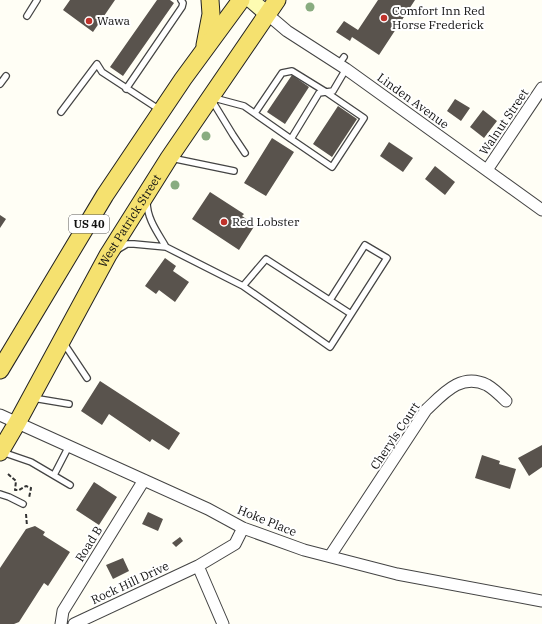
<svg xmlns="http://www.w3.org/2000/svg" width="542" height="624" font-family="'IBM Plex Serif',serif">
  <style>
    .building { fill: #59534d }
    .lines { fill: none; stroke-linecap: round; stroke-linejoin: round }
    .service-casing { stroke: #444; stroke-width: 8 }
    .minor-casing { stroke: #444; stroke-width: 13 }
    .secondary-casing { stroke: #333; stroke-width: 17 }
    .primary-casing { stroke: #222; stroke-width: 19 }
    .path { stroke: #333; stroke-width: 2; stroke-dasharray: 4 2; stroke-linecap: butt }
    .service { stroke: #fff; stroke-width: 5.5 }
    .minor { stroke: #fff; stroke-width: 11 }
    .secondary { stroke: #fdfcb2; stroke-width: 15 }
    .primary { stroke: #f5e16f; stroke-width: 17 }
    .tree { fill: #89ac80 }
    .poi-dot { fill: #bf322b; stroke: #fff; stroke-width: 1.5 }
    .labels { text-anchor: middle; stroke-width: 4; stroke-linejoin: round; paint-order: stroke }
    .shield { fill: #fff; stroke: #585858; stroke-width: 1 }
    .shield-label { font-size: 11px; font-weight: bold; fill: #111 }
    .poi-label { font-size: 12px; fill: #111; stroke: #fff; text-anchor: start }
    .street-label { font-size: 12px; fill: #111; stroke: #fff }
  </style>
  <rect width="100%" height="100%" fill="#fffef5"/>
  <path class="building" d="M70,0H115L93,32L63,10Z
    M157,0H170L174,3L123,76L110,67Z
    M378,0H415L379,55L352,37L350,41L336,32L344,21L358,30Z
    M292,75L309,87L285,124L267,112Z
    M455,99L470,108L461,121L447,111Z
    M338,106L357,119L332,157L313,144Z
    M483,110L497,121L484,138L470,127Z
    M272,138L294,152L266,196L244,183Z
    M389,142L413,158L403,172L380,156Z
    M435,166L455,182L445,195L425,179Z
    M210,192L244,214L242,216L255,225L239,250L192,219Z
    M0,215L6,219L0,228Z
    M165,258L176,266L173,271L189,282L175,302L159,290L156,294L145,286Z
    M100,381L180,433L169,450L152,439L150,442L109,414L102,425L81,411Z
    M542,445V467L529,476L518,458Z
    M482,455L500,461L499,464L516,469L510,489L475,478Z
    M94,482L117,497L99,525L76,510Z
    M148,512L163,519L158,531L142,524Z
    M35,526L45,532L43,535L70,552L48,586L44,583L19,622L14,624H0V568L26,529Z
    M180,537L183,541L176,547L172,543Z
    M123,558L129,571L113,579L106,565Z"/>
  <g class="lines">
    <g class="service-casing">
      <path id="service" d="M27,16L37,0
        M339,64L344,57
        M0,84L6,76
        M126,89L182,7L183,3L181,0
        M214,98L244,106L291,139L319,93L333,91L346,69
        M211,99L233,135L245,153
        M61,112L97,64L102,72L160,110
        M255,113L282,73L292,71L326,92L364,118L332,167L291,139
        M171,158L234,171
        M147,202C147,219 158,233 166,247
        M117,250L127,244H134L166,247L243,286L330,347L387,258L365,245L330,300
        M243,286L266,259L351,314
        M63,342L87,378
        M33,398L69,404
        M2,452L31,462L70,485
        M54,475L69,446
        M0,494L9,497L23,504"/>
    </g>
    <g class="minor-casing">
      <path id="minor" d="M267,14L287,31L346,69L542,210
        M487,170L542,88
        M0,415L208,509L243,528L304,550L397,574L542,601
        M330,556L426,410C443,394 461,372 487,385C494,389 501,396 506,401
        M198,566L223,624
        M61,624L63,611L144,480
        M74,624L198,566L235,544L243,528"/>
    </g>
    <g class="secondary-casing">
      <path id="secondary" d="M251,0L267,14"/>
    </g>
    <g class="primary-casing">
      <g id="primary">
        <path d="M205,45L211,14L210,0"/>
        <path d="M0,370L105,195L183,79L241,0"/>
        <path id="s1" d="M0,452L17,423L108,255L169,158L277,0"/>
      </g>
    </g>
    <path class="path" d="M8,474L16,481L15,490H19L26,486L31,488L29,498
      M26,514L27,526"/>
    <use href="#service" class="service"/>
    <use href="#minor" class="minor"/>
    <use href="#secondary" class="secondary"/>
    <use href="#primary" class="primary"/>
  </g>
  <g class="tree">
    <circle cx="310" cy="7" r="4.5"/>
    <circle cx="206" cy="136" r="4.5"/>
    <circle cx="175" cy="185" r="4.5"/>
  </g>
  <g class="poi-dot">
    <circle cx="384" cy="18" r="4"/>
    <circle cx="89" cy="21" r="4"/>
    <circle cx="224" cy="222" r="4"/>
  </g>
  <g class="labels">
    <rect class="shield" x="69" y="215" width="40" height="18" rx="3"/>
    <g class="shield-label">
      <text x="89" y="228">US 40</text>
    </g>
    <g class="poi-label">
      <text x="392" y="15">Comfort Inn Red<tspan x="392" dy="14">Horse Frederick</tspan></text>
      <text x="97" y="25">Wawa</text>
      <text x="232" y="226">Red Lobster</text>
    </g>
    <g class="street-label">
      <text transform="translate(413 101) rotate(36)" y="4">Linden Avenue</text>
      <text transform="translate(504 122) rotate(-56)" y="4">Walnut Street</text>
      <text dy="4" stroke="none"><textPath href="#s1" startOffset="265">West Patrick Street</textPath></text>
      <text transform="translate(395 436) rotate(-56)" y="4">Cheryls Court</text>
      <text transform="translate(267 521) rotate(22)" y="4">Hoke Place</text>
      <text transform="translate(89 544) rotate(-58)" y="4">Road B</text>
      <text transform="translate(130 583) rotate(-25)" y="4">Rock Hill Drive</text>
    </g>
  </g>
</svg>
